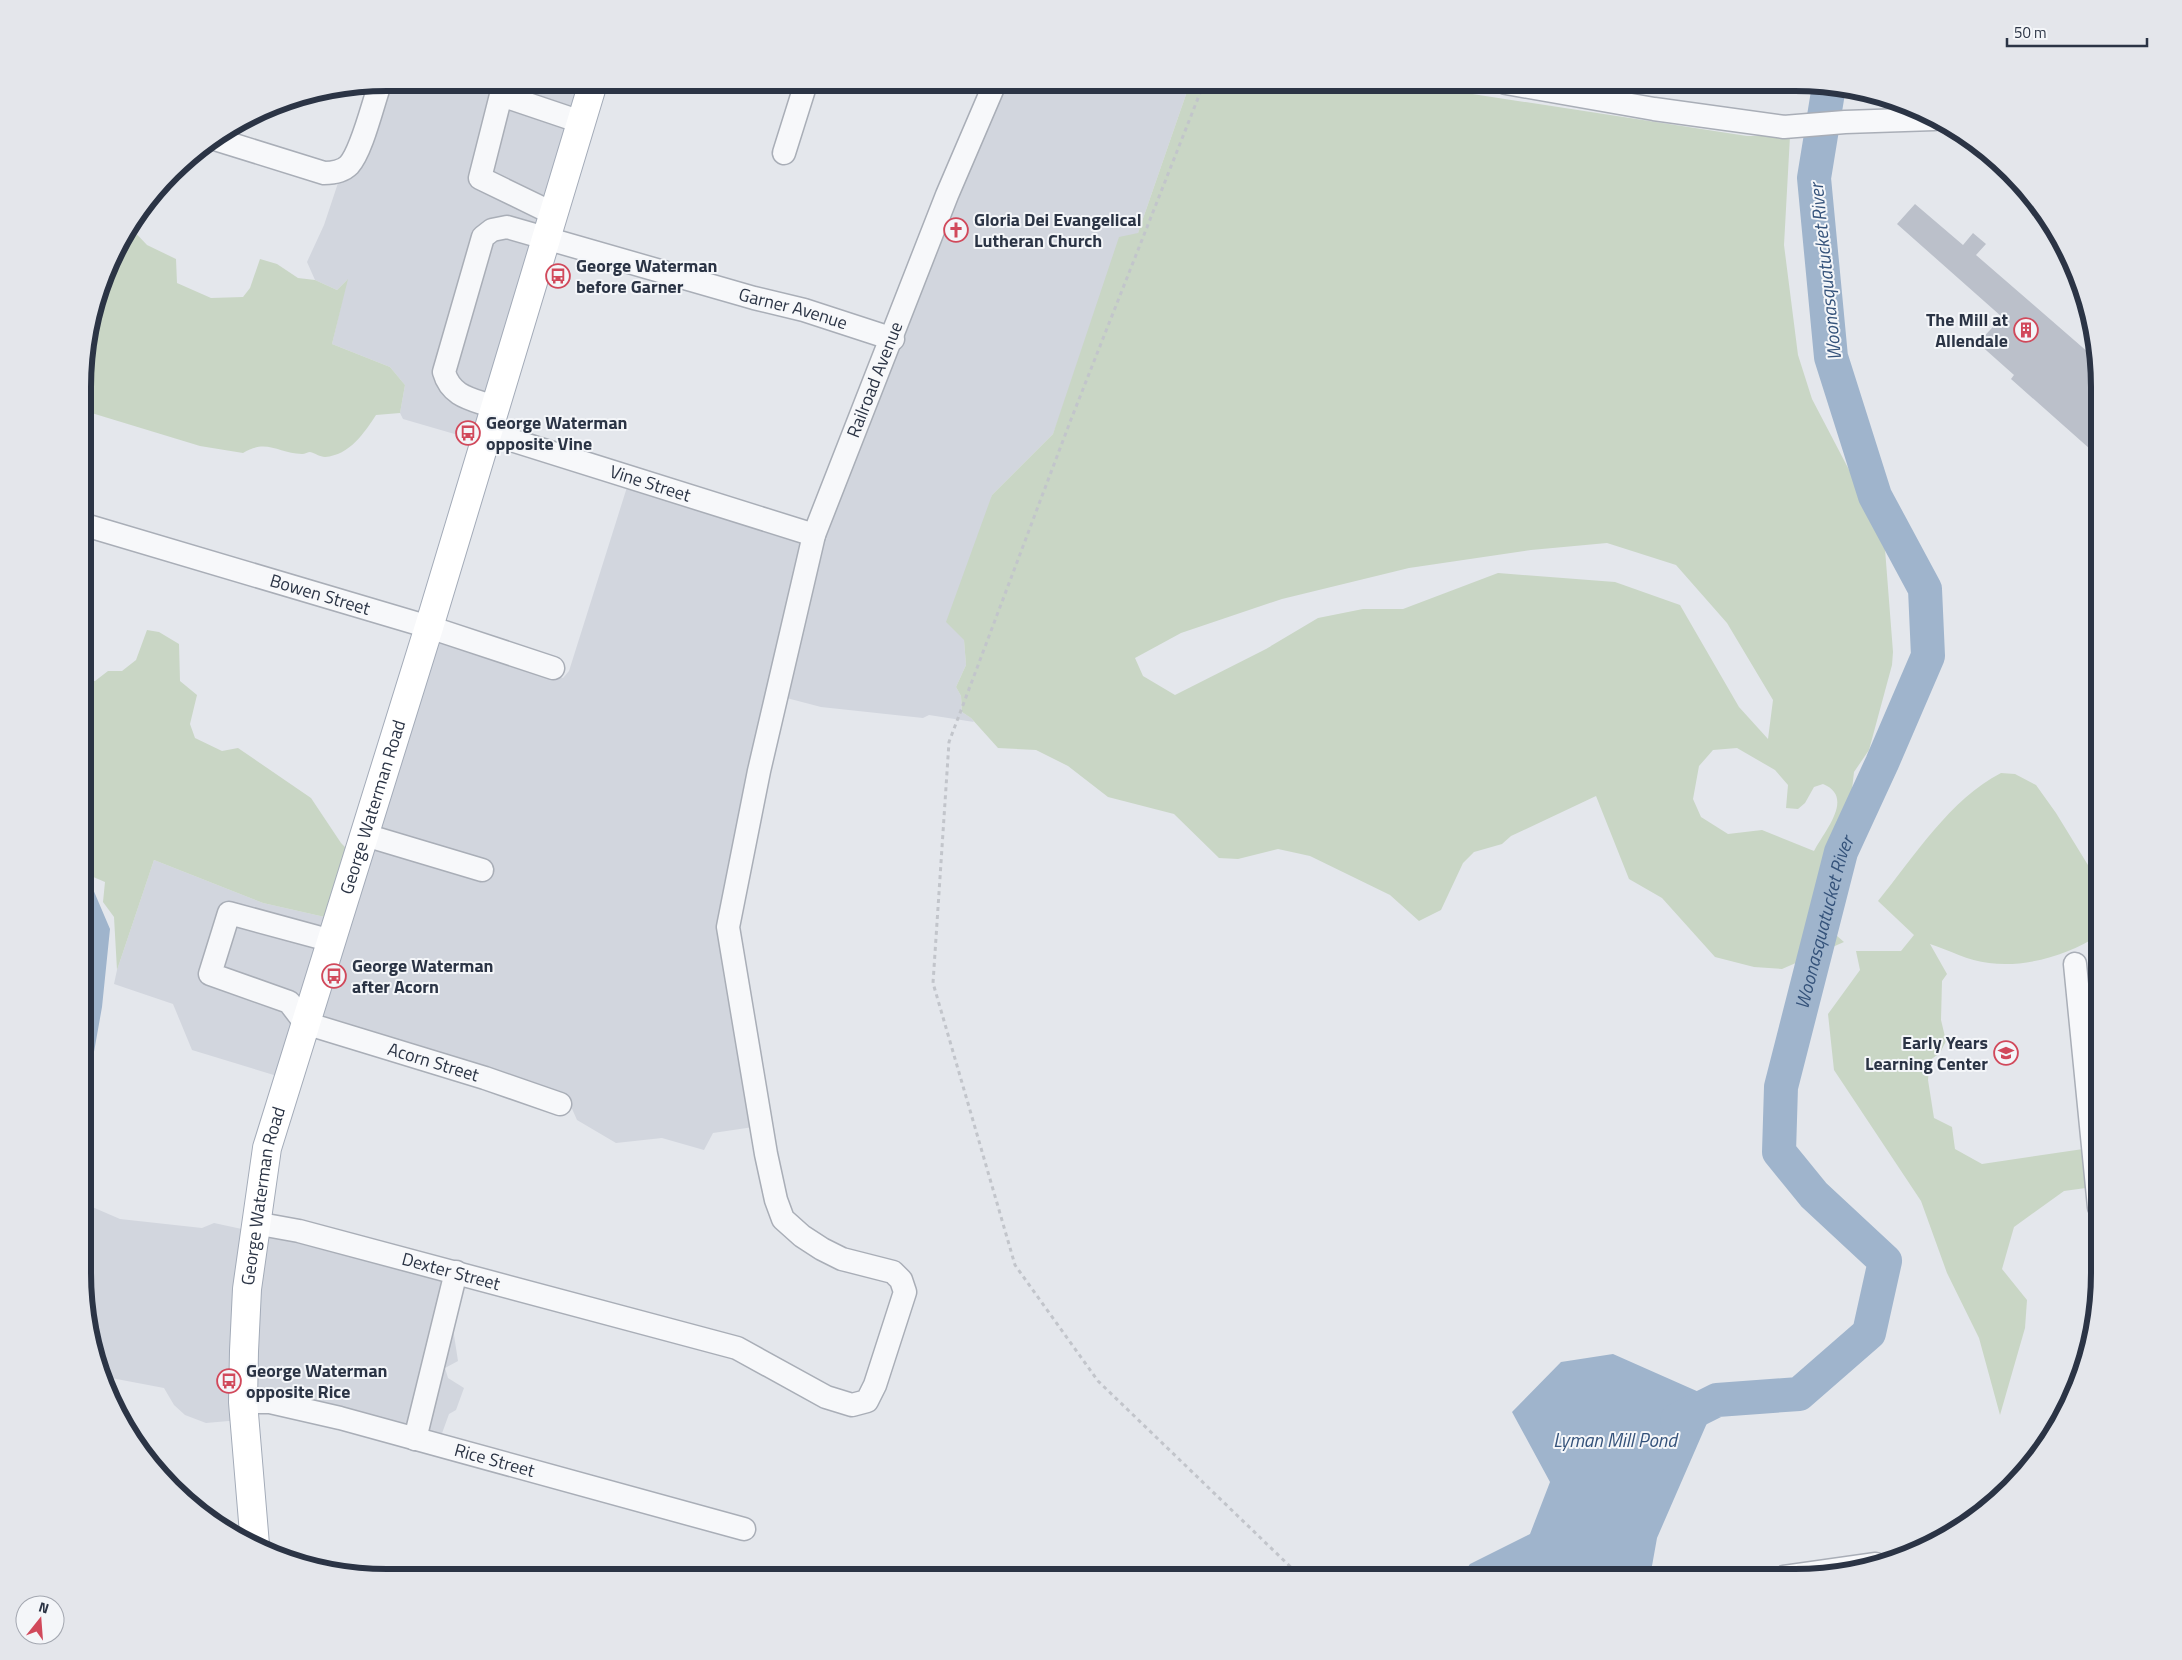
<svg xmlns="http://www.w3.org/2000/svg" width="2182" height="1660" font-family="'Titillium Web',sans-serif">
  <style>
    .built { fill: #d2d6de }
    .green { fill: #c9d6c5; fill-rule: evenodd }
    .water { fill: #9fb4cc }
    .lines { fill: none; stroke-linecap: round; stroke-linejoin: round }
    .river { stroke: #9fb4cc; stroke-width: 34 }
    .building { fill: #bbc0ca }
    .minor-casing { stroke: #a9aeb7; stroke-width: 25 }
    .major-casing { stroke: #a3abb8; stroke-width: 30 }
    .path { stroke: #c2c5cb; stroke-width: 3; stroke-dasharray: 4 4; stroke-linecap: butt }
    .minor { stroke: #f7f8fa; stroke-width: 22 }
    .major { stroke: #fff; stroke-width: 28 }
    .labels { text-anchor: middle; stroke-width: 4; stroke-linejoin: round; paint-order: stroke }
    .poi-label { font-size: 18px; font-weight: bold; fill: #2b3445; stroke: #f4f6f9; text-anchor: start }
    .street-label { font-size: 18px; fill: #2b3445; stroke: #f4f6f9 }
    .water-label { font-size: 19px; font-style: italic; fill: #34527a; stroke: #f4f6f9 }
    .rim { fill: none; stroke: #2b3445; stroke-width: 6 }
  </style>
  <rect width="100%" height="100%" fill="#e4e7ec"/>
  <path class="built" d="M387,83H593L482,442L403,419L400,413L405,385L390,367L332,344L347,280L337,290L315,280L307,262L324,225L343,168Z
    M998,83H1190L1138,233L1069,392L1053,434L992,495L964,640L966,665L956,687L961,696L962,712L971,718L974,722L929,715L923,718L821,707L779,696L729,927L760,1126L713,1133L704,1150L662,1138L616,1143L577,1120L569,1102L313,1023L287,1079L192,1050L173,1004L114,984L117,970L154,860L263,903L338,920L434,635L563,678L569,671L628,484L810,539Z
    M83,1203L120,1219L202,1228L214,1223L251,1231L258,1226L460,1282L452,1322L458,1361L445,1368L448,1378L464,1388L456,1410L449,1414L436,1450L246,1402L240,1420L206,1423L185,1415L174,1405L164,1388L106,1377L83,1293Z"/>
  <path class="green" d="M1190,83H1397L1436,86L1440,89L1747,136H1790L1784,245L1798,355L1812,399L1870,510L1885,549L1893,652L1892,665L1869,750L1854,772L1851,798L1821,868L1829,929L1844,942L1782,969L1754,967L1715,957L1662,898L1629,879L1596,796L1511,836L1502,844L1474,852L1463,863L1441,910L1419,921L1390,895L1310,856L1278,849L1238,859L1219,858L1174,814L1108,797L1068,766L1036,750L998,748L971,718L962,712L961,696L956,687L966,665L964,640L946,622L992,495L1053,434L1119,237L1138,233ZM1607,543L1676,565L1727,623L1773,700L1768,739L1739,707L1680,605L1615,582L1498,573L1403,609H1363L1318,618L1266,649L1175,695L1143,676L1135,658L1181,633L1282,599L1409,568L1531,550ZM1737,748L1775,770L1788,785L1786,808L1798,809L1805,803L1814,787L1823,784C1855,797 1825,830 1814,851L1762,830L1728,834L1701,817L1693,799L1699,766L1713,750Z
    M130,227L147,245L176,259L177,283L211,298L243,297L250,288L260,259L277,264L298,278L315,280L337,290L348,279L332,344L390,367L405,385L400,413L376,415C364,433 350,455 325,457C320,457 315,453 310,452C308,452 305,454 302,454C279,454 267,438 243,453L200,446L85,411V347L123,235Z
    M147,630L159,632L179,644L180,681L197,695L190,724L195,738L222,751L238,748L311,798L341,843L356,858L338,920L263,903L154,860L117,970L114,917L103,902L105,882L84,873V682L95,681L108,671H122L136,660Z
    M2001,773L2015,774L2036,785L2056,813L2099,883V935C2069,955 2025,968 1989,963C1968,961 1949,950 1930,944L1947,974L1942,981L1941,1020L1946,1041L1940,1053L1930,1060L1928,1080L1934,1118L1952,1127L1955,1149L1982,1164L2090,1148L2093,1187L2064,1191L2014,1227L2002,1269L2027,1300L2025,1328L2000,1415L1979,1338L1947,1273L1921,1201L1834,1070L1828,1014L1860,970L1856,951H1901L1914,935L1878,901C1914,857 1950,799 2001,773Z"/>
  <path class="water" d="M84,868L110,929L102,1007L84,1108Z
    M1613,1354L1717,1400L1657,1538L1650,1577H1461L1470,1564L1530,1534L1550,1482L1512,1412L1561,1362Z"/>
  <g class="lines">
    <path class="river" id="s1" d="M1677,1420L1717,1400L1799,1394L1869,1333L1885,1261L1814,1195L1779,1152L1781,1087L1841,852L1882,763L1928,656L1925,589L1875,496L1831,357L1814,178L1829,86"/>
  </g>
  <path class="building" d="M1915,204L1963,245L1973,233L1986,244L1976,255L2097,360L2100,386L2099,457L2011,379L2014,375L1978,343L2002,317L1897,224Z"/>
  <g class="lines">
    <g class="minor-casing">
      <g id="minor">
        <path d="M1506,83L1654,109L1784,127L1845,122L1934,119"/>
        <path d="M218,140L324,173C333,173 342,172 349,165C362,151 373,103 380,84"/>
        <path d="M784,153L806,83"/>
        <path d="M554,214L480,178L501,95L581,122"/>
        <path id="s2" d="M494,407C472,399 451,397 444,372L483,237L492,230L507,227L754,298L804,310L893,339"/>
        <path id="s3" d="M486,432L814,535"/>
        <path id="s4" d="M85,525L429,627L553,668"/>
        <path d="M365,835L482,870"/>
        <path id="s5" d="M332,941L229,913L210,974L289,1002L305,1023L485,1078L560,1104"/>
        <path d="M2075,964L2099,1207"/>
        <path id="s6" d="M255,1223L299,1231L737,1348L826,1397L852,1405L867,1401L875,1385L905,1292L901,1280L893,1272L842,1259L822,1249L802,1236L783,1219L776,1200L766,1154L728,927L759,771L814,535L947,195L995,83"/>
        <path id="s7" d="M243,1402H270L340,1418L744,1529"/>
        <path d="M415,1439L456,1272"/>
        <path d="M1784,1577L1876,1564"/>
      </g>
    </g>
    <g class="major-casing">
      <g id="major">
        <path id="s8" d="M255,1545L243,1402L244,1351L247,1289L267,1148L429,627L593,83"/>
      </g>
    </g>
    <path class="path" d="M1204,83L1070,422L949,742L933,983L1015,1265L1098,1381L1301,1577
      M1872,99L1880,98"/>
    <use href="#minor" class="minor"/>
    <use href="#major" class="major"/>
  </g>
  <defs>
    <g id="church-ring" transform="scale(1.25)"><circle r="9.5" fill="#f4f6f9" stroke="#d1495b" stroke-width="1.5"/><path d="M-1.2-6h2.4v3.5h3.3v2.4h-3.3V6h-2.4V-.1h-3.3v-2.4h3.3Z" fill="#d1495b"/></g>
    <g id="bus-ring" transform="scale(1.25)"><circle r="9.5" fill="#f4f6f9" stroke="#d1495b" stroke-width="1.5"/><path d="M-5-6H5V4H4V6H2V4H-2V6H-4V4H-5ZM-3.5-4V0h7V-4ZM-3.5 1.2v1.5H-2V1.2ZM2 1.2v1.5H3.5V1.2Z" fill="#d1495b"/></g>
    <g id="building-ring" transform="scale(1.25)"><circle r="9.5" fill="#f4f6f9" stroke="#d1495b" stroke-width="1.5"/><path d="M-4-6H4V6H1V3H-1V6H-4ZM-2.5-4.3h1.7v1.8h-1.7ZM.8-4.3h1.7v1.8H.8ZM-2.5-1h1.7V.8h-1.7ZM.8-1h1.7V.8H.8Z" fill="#d1495b"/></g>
    <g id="school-ring" transform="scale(1.25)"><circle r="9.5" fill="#f4f6f9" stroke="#d1495b" stroke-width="1.5"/><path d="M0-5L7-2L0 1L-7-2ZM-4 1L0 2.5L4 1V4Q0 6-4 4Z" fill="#d1495b"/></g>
  </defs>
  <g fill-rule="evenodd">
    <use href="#church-ring" x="956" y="230"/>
    <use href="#bus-ring" x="558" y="276"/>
    <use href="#building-ring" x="2026" y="330"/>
    <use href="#bus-ring" x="468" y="433"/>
    <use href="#bus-ring" x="334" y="976"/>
    <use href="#school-ring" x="2006" y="1053"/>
    <use href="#bus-ring" x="229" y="1381"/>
  </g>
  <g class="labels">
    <g class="poi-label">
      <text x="974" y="226">Gloria Dei Evangelical<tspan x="974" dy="21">Lutheran Church</tspan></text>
      <text x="576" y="272">George Waterman<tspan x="576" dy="21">before Garner</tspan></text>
      <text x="2008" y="326" text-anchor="end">The Mill at<tspan x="2008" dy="21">Allendale</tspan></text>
      <text x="486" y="429">George Waterman<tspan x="486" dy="21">opposite Vine</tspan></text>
      <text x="352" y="972">George Waterman<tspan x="352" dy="21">after Acorn</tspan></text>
      <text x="1988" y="1049" text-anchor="end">Early Years<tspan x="1988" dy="21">Learning Center</tspan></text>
      <text x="246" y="1377">George Waterman<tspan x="246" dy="21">opposite Rice</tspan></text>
    </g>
    <g class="street-label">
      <text dy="6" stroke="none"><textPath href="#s2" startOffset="529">Garner Avenue</textPath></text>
      <text dy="6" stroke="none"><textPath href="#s6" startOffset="1772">Railroad Avenue</textPath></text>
      <text dy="6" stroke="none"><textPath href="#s3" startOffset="172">Vine Street</textPath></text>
      <text dy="6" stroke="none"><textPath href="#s4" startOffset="245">Bowen Street</textPath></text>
      <text dy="6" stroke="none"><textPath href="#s8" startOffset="756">George Waterman Road</textPath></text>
      <text dy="6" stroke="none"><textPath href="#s5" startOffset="415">Acorn Street</textPath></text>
      <text dy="6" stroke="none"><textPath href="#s8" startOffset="351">George Waterman Road</textPath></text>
      <text dy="6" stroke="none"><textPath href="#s6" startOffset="202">Dexter Street</textPath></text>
      <text dy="6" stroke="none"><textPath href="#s7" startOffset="259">Rice Street</textPath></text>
    </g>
    <g class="water-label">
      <text transform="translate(1825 272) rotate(-96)" y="7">Woonasquatucket River</text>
      <text dy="7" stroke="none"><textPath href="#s1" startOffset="681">Woonasquatucket River</textPath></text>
      <text x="1615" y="1447">Lyman Mill Pond</text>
    </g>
  </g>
  <path d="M0 0H2182V1660H0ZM387 91H1795A296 296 0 0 1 2091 387V1273A296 296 0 0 1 1795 1569H387A296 296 0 0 1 91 1273V387A296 296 0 0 1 387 91Z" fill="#e4e6eb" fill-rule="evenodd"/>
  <path class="rim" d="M387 91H1795A296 296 0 0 1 2091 387V1273A296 296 0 0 1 1795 1569H387A296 296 0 0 1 91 1273V387A296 296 0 0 1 387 91Z"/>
  <g transform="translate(40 1620) rotate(17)"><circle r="24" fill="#f4f6f9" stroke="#a4a8b1"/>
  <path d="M0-4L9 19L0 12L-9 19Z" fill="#d1495b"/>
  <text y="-8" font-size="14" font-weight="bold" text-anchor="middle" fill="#2b3445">N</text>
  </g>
  <path d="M2007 38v8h140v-8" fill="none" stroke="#2b3445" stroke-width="2.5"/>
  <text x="2014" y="38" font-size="15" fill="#2b3445" stroke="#f4f6f9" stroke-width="4" paint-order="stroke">50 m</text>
</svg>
